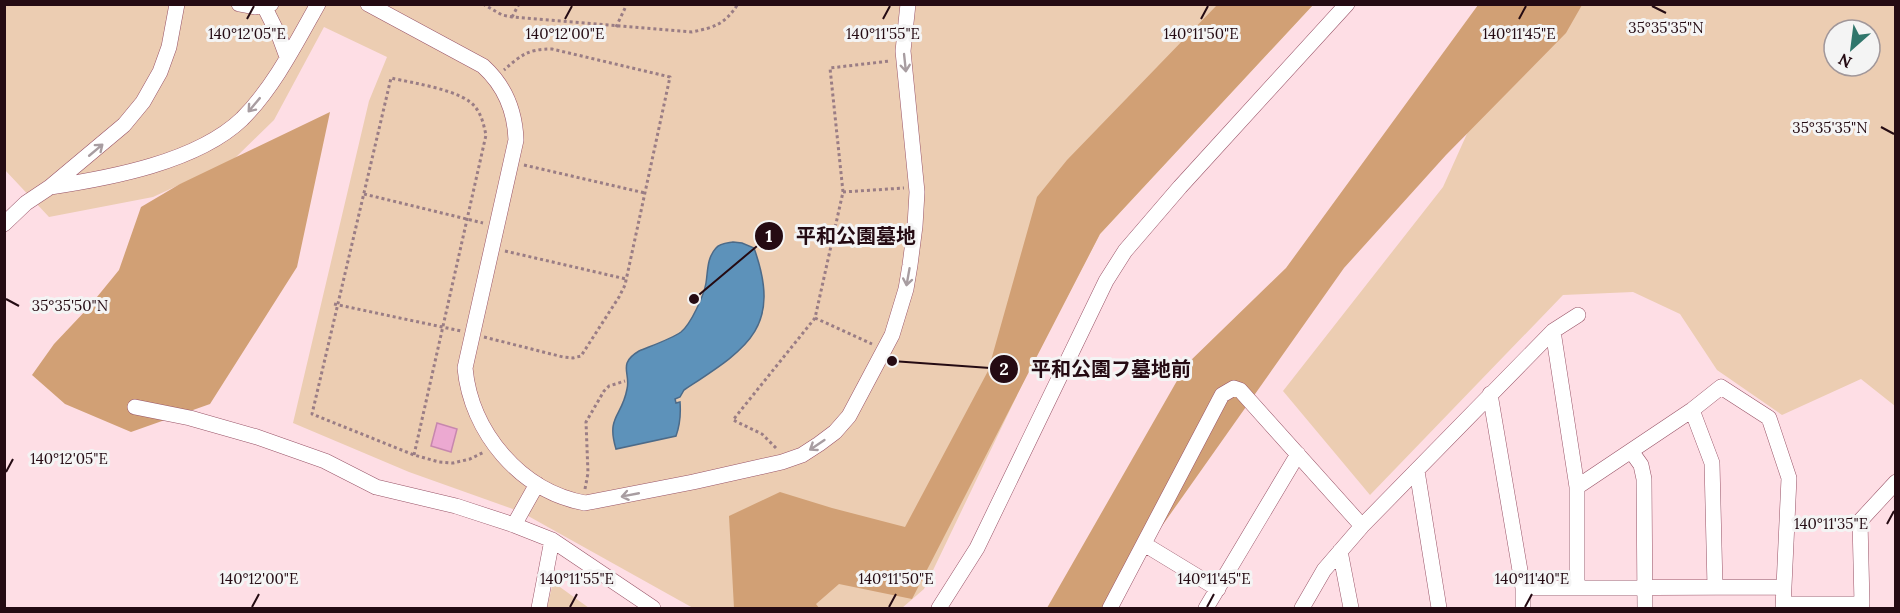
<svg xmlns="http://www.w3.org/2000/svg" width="1900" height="613" font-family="Lora,'Noto Sans JP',serif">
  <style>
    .green { fill: #eccdb2; fill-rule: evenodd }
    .forest { fill: #d1a075 }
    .water { fill: #5d92ba; stroke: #4c6a88; stroke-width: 1.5 }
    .building { fill: #eca9d1; stroke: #c787ae; stroke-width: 1.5 }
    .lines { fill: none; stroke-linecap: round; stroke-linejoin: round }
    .minor-casing { stroke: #985367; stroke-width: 16 }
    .path { stroke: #9a7d85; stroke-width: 3; stroke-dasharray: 3 3; stroke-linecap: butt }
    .minor { stroke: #fff; stroke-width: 15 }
    .oneway { stroke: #a89da1 }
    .ticks { fill: none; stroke: #250b13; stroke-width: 2 }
    .ticks-label { font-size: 15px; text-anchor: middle; fill: #250b13; stroke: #f4f4f4; stroke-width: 6; stroke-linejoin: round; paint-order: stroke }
    .leader { fill: none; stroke: #250b13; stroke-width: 2 }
    .callout-dot { fill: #250b13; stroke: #f4f4f4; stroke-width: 2 }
    .mark-label { font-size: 18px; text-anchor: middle; font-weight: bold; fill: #fff }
    .callout-label { font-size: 20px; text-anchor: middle; font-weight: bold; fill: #250b13; stroke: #f4f4f4; stroke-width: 6; stroke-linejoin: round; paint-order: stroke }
  </style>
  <rect width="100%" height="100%" fill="#fedee5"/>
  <path class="green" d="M5,5H1313L1100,234L1032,364L924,589L902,608H693L521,512L409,472L293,423L369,101L387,57L324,27L274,120L233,160L153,197L49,217L5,170Z
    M1525,5H1895V406L1861,379L1782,415L1717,370L1680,314L1633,292L1563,295L1370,495L1283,391L1443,187ZM1834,30H1870V66H1834Z
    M553,582L589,608H547Z"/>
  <path class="forest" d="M1217,5H1313L1100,234L912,599L839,584L816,604L819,608H734L729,516L780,492L832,508L905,527L988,371L1037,197L1067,160Z
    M1478,5H1582L1566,33L1446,155L1344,268L1104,608H1047L1186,365L1286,268Z
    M330,112L297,267L210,404L131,432L65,404L32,375L54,344L88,308L119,270L141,207L180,184Z"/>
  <path class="water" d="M733,242L742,243L754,248C783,329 746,349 684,390L680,397L675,399L676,403L680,402C681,415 680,425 676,436L616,449C606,416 622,417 627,389C631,373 617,364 639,351C651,346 671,339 681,332C691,324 704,295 706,283C708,270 707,258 716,248C720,243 728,243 733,242Z"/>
  <path class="building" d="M437,423L457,429L451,452L431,446Z"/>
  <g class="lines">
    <g class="minor-casing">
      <path id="minor" d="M239,4L255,7L271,4
        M368,4L483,66C505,86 515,110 516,140L465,368C471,432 520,491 585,503L693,482L782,462L802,455L819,444L835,432L849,416L892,335L906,289L910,265L915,226L917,192L903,51L908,4
        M264,6L280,38L287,57
        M50,187C110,178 197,162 242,119C274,87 296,43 318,4
        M4,224L26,203L50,187L124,125L143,102L160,72L169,47L177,4
        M1553,331L1577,487V587
        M1490,394L1523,588V608
        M135,407L190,418L257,437L325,461L376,487L456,506L514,525L552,540L653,608
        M1692,410L1712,463L1715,587
        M1631,451L1641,465L1644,479L1645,608
        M1417,471L1439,608
        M1577,487L1692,410L1721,387L1769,418L1789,478L1783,608
        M514,525L537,484
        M1144,544L1218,589
        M1340,551L1351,608
        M1523,588L1784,587
        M1783,604H1862L1860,521L1896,482
        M539,608L552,540
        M939,608L977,548L1106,281L1125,251L1180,187L1347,4
        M1110,608L1222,395L1234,388L1240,390L1362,526
        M1206,608L1298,454
        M1302,608L1324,570L1362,526L1553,331L1578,315"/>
    </g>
    <path class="path" d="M483,4L502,15L512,17L692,32C715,27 724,25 738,4
      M512,17L519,4
      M616,27L627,4
      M524,165L645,193
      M843,192L904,188
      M364,194L483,223
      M505,251L626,279
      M334,304L461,331
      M815,318L872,344
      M484,337L563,357L573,358L581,356L619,297L625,285L670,77L552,49C528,49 521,55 504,70
      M776,448L762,434L733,420L815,318L843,192L830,68L890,61
      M414,455L486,135C484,126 482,116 476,108C464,90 412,83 391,78L312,414L414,455L439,462L453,463L470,459L484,452
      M585,489L588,473L586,422L604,391L609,386L625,381"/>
    <use href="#minor" class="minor"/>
  </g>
  <defs><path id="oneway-shaft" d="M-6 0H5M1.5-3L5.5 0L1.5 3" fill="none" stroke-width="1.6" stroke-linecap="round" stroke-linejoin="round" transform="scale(1.5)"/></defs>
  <g class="oneway">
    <use href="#oneway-shaft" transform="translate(905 63) rotate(84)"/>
    <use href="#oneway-shaft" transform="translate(254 105) rotate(130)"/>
    <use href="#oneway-shaft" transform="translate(96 150) rotate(-40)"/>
    <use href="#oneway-shaft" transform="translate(908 277) rotate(100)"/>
    <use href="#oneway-shaft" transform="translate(817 445) rotate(146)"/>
    <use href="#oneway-shaft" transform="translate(630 495) rotate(169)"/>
  </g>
  <path class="ticks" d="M1652,6L1666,13M247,19L254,6M565,19L572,6M883,19L890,6M1201,19L1208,6M1519,19L1526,6M1881,127L1894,134M6,299L19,306M6,472L13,459M1887,524L1894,511M252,607L259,594M570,607L577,594M889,607L896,594M1207,607L1214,594M1525,607L1532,594"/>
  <g class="ticks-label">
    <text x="1666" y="33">35°35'35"N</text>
    <text x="247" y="39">140°12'05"E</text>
    <text x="565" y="39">140°12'00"E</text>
    <text x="883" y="39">140°11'55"E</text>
    <text x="1201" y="39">140°11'50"E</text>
    <text x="1519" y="39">140°11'45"E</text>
    <text x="1830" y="133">35°35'35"N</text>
    <text x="70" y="311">35°35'50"N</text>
    <text x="69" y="464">140°12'05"E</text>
    <text x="1831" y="529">140°11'35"E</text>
    <text x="259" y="584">140°12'00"E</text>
    <text x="577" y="584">140°11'55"E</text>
    <text x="896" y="584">140°11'50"E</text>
    <text x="1214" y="584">140°11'45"E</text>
    <text x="1532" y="584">140°11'40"E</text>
  </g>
  <path class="leader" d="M694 299L769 236M892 361L1004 369"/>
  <g class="callout-dot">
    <circle cx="694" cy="299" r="6"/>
    <circle cx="892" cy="361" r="6"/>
    <circle cx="769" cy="236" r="15"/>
    <circle cx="1004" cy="369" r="15"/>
  </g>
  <g class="mark-label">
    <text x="769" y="242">1</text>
    <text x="1004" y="375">2</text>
  </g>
  <g class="callout-label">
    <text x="856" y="243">平和公園墓地</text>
    <text x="1111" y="376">平和公園フ墓地前</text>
  </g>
  <rect width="1900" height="613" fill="none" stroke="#250b13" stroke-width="12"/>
  <g transform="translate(1852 48) rotate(208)"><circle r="28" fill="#f4f4f4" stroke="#a1979a" stroke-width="1.5"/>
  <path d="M0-4.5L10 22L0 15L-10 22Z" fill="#30766c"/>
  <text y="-9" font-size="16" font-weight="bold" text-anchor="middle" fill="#250b13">N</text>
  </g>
</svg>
